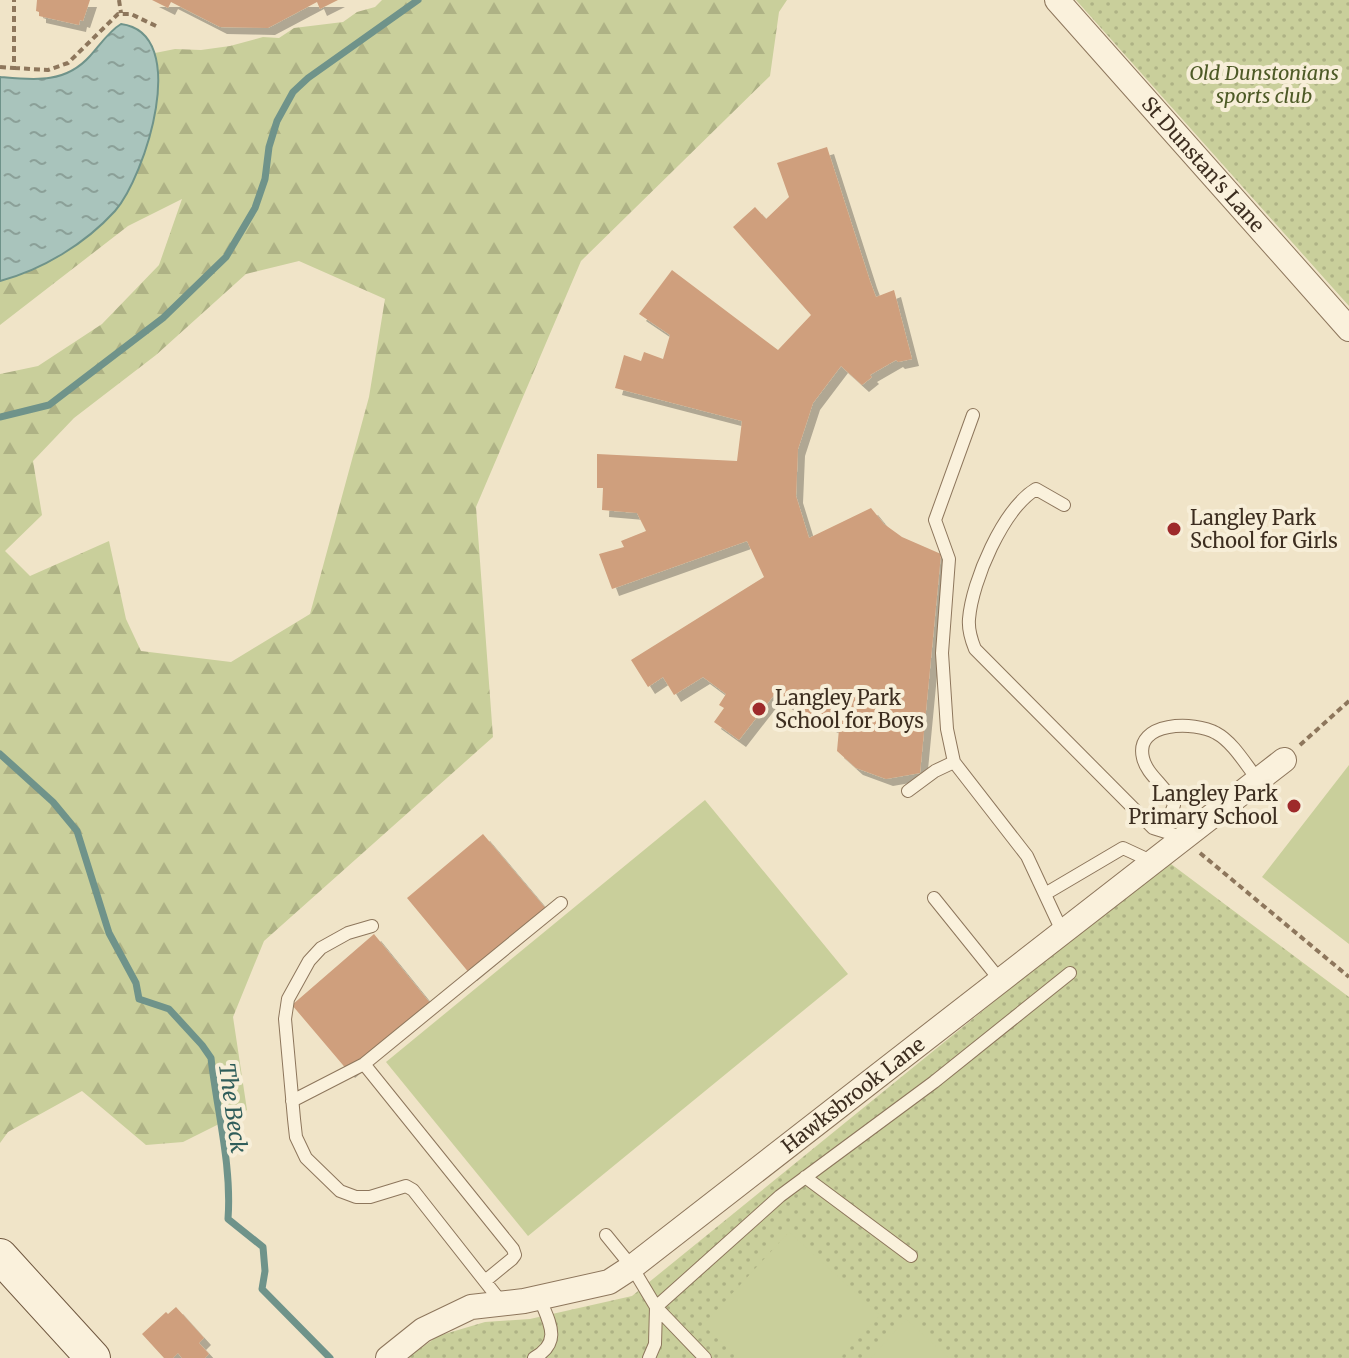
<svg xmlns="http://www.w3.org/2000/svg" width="1349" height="1358" font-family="Merriweather,serif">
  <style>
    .green { fill: url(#green-dots) }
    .forest { fill: url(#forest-firs); fill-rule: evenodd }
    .pitch { fill: #c9cf9b }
    .water { fill: url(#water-ripples); stroke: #6f938a; stroke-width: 2 }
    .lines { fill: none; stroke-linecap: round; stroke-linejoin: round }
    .stream { stroke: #6f938a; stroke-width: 7 }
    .building { fill: #cf9f7d; filter: url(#shadow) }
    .lane-casing { stroke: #8d765c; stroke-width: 14 }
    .street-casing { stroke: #8d765c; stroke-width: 26 }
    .secondary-casing { stroke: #6f573f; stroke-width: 36 }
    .path { stroke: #8d765c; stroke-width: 4; stroke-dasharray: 6 4; stroke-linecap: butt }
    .lane { stroke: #faf1dc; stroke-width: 12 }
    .street { stroke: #faf1dc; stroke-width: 24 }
    .secondary { stroke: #faf1dc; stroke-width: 34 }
    .poi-dot { fill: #9e2a2b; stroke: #f7eed8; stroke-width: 3 }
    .labels { text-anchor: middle; stroke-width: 8; stroke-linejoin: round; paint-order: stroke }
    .park-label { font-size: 20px; font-style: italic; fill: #4d5a26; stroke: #f7eed8 }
    .street-label { font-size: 20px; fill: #3d2e20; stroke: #f7eed8 }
    .poi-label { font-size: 20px; fill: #3d2e20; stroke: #f7eed8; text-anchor: start }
    .water-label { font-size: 22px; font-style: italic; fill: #2f5d5a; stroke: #f7eed8 }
  </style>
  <defs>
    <pattern id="green-dots" width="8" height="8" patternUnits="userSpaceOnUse" patternTransform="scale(2)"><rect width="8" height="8" fill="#c9cf9b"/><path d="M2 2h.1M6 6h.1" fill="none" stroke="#aeb285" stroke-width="1.8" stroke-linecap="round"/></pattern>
    <pattern id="forest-firs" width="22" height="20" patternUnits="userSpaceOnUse" patternTransform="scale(2)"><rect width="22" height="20" fill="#c9cf9b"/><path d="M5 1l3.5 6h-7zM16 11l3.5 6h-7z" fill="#aeb285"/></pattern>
    <pattern id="water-ripples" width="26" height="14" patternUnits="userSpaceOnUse" patternTransform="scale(2)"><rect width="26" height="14" fill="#a9c4bc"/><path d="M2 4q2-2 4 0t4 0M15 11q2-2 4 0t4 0" fill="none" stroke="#8ba098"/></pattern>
    <filter id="shadow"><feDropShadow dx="7" dy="7" stdDeviation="0" flood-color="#0004"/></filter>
  </defs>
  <rect width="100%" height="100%" fill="#f0e4c8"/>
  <path class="green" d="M1076,0H1349V306Z
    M1167,861L1349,997V1358H407L438,1336L485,1322L530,1319L632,1296Z"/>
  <path class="forest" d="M382,0H787L779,12L770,76L581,261L476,507L493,737L264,941L233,1017L247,1110L183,1142L146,1145L82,1091L8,1132L0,1143V374L38,366L102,324L159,265L182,199L128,226L0,325V277L152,101L155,53L175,49L201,50L230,46L263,37L279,38L294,28L343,22L357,12L375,7ZM299,261L385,299L369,397L310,614L231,662L141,651L126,619L109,541L30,576L5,551L42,515L33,461L74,418L156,355L246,274Z"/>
  <path class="pitch" d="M1349,765V944L1262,877Z
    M705,800L848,974L528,1236L386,1062Z
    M789,1232L880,1315L840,1358H739L703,1325Z
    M906,1319L949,1358H871Z"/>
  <path class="water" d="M121,24C192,33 145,177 115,211C85,244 42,270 0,281V77C34,80 65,84 90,56C100,45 109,31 121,24Z"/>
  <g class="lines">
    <path class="stream" d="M0,417L49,405L163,318L226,257L255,208L265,179L269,147L277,121L293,92L308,78L418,0
      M0,754L53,802L77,831L109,933L136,983L139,999L169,1009L202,1045L211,1058C217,1111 232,1166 228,1219L263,1247L265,1271L262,1289L330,1358"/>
  </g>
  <path class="building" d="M37,0H90L83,21L80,20L79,25L39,16V12L36,11Z
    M152,0H338L320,9L317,2L268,28L220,27L171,2L168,8Z
    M827,147L870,281L876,297L894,290L912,359L898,362L896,360L870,375L872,377L862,385L841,366L813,403L798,449L796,496L809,538L871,508L884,524L902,537L941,554L920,773L886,779L856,768L837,751L839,729L804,715L774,695L739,740L714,722L724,708L719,705L726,694L703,677L674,695L663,677L648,687L631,660L764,577L747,541L612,589L599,554L624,547L621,541L646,531L637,513L602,510L603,488H597V454L737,461L742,421L615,388L624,355L641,361L644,352L663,359L670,335L639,314L672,270L778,350L811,315L733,227L755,207L766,219L789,197L777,163Z
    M483,834L547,910L470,974L407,898Z
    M374,934L430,1003L348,1071L292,1005Z
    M176,1307L204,1338L199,1343L209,1354L205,1358H182L178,1353L173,1358H164L142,1334L166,1312L168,1314Z"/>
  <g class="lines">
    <g class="lane-casing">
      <path id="lane" d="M973,415L935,520L949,559L942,653L947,729L954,762L1027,856L1062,931
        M1064,505L1036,489C1003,509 972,581 969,619C968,630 971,639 975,649L1153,828L1182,837
        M908,791L935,771L954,762
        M1153,828L1171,813L1174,805C1168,787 1147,776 1143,758C1134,721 1195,721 1216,733C1233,742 1246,765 1258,780
        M1045,894L1123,848L1151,861
        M934,898L1000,980
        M372,926L348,933L321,948L309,961L288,999L285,1019L294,1119L296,1137L306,1158L340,1191L356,1197H370L406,1186L413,1190L502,1303
        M364,1064L513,1249L515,1255L512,1259L485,1281
        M292,1101L364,1064L561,903
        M805,1177L911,1256
        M606,1235L632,1267L656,1307L705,1358
        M534,1358C563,1342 549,1322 539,1297
        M649,1358L655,1344L656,1307L780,1196L934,1082L1070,973"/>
    </g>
    <g class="street-casing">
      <g id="street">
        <path id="s1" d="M1057,0L1349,329"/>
        <path id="s2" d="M388,1358L423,1330L471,1307L524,1301L609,1282L632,1267L1284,760"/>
      </g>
    </g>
    <g class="secondary-casing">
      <path id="secondary" d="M0,1256L93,1358"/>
    </g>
    <path class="path" d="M119,0L121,13
      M0,67L14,68V0
      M14,68L48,70L68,63L118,14H131L156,26
      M1300,745L1349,701
      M1200,853L1349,977"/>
    <use href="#lane" class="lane"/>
    <use href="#street" class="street"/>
    <use href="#secondary" class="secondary"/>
  </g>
  <g class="poi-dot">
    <circle cx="1174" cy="529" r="8"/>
    <circle cx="759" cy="709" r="8"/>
    <circle cx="1294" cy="806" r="8"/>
  </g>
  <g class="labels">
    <g class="park-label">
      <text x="1264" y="80">Old Dunstonians<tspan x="1264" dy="23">sports club</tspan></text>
    </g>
    <g class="street-label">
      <text dy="7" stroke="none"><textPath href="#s1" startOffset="220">St Dunstan's Lane</textPath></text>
      <text dy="7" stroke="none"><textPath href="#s2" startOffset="546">Hawksbrook Lane</textPath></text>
    </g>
    <g class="poi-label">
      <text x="1190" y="525">Langley Park<tspan x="1190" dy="23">School for Girls</tspan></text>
      <text x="775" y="705">Langley Park<tspan x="775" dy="23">School for Boys</tspan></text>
      <text x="1278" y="801" text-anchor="end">Langley Park<tspan x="1278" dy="23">Primary School</tspan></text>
    </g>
    <g class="water-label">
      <text transform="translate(233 1108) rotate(82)" y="8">The Beck</text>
    </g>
  </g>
</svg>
